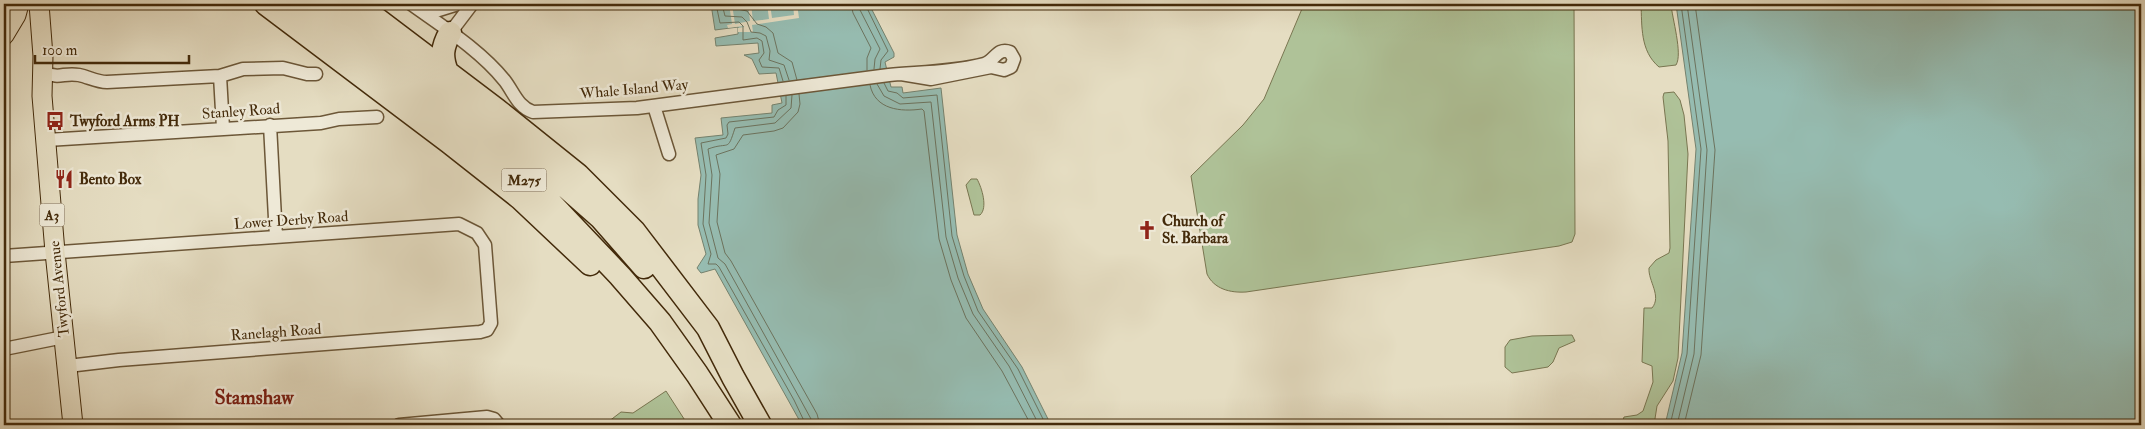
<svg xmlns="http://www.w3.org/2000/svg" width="2145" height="429" font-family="'IM FELL Double Pica',serif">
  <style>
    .green { fill: #afc298; stroke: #797651 }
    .water { fill: #96bcb1; stroke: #75826e }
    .pier { fill: #e5ddc2 }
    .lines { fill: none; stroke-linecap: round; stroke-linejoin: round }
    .shore { stroke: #6c735e; stroke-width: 1 }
    .street-casing { stroke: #6c5738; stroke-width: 15 }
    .primary-casing { stroke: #432a0a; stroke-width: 21 }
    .highway-casing { stroke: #432a0a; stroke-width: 25 }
    .street { stroke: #eee9d7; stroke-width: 12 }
    .primary { stroke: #e5ddc2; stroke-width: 19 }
    .highway { stroke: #e5ddc2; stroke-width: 22 }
    .labels { text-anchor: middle; stroke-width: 5; stroke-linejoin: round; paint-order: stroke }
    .shield { fill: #eee9d7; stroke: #766348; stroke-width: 1 }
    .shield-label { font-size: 14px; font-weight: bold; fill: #432a0a }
    .street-label { font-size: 15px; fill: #432a0a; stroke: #eee9d7 }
    .poi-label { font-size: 15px; font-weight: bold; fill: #432a0a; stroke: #eee9d7; text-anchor: start }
    .district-label { font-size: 20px; font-weight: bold; fill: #7a1f14; stroke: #eee9d7 }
  </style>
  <rect width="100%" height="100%" fill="#e5ddc2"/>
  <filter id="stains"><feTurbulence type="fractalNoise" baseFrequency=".004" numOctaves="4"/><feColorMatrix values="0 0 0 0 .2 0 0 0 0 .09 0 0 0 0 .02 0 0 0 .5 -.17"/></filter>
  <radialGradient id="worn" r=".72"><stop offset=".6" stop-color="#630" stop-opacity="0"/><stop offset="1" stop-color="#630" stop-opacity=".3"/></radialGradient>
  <path class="green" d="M1304,4H1574L1575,234L1572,242L1559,246L1246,292C1230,293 1214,289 1207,274L1191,176L1243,125L1264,99Z
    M1641,4H1671C1672,18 1683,54 1676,65L1659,67C1640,51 1642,26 1641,4Z
    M1674,92L1680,100L1684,115L1688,154L1678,358L1673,381L1657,406L1654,425H1621L1624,417L1637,415L1643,411L1653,382L1652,366L1642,362L1644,308H1652C1662,296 1648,281 1649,268L1656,260L1669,253L1670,248L1668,141L1663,97L1664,93Z
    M971,179H977C982,188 988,208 980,215H974L966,185Z
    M1572,335L1575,341L1559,348L1553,362L1548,367L1512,373L1505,367V347L1510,340L1532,336Z
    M666,391L688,425H604L621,412L633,413Z"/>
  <path class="water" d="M711,4H869L894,53V57L885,62L891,87H902L903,93L941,88L957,235L968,274L983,309L1022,367L1051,425H802L715,269L701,273L697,268L706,254L698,225V199L701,175L695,138L723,135L721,118L772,113V105L782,103L776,73L759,74L752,59L744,55L759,53L758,43L716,46L715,38L738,34V27L715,30Z
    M1676,4H2141V425H1665L1682,353L1696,149Z"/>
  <path class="pier" d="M729,4H732L735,24L750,21L748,4H751L753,21L769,19L767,4H770L772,18L794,15L793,4H797L799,18L752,25L753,32H738V28L744,27V26L728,28L727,25L732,24Z"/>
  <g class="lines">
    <path class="shore" d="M716,4L720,23L739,22L743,26V40L757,38L762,41L764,53L759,60L762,67L779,68L783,81
      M722,4L725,16L742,17L747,22L751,32L760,33L766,36L770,51L769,60L784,65L789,80
      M730,4L732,8L747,11L757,24L766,27L773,33L778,53L792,62L797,80
      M851,4L853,13L871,48L867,58V70
      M859,4L860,10L880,49L875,59L874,69
      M865,4L888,51L881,60L880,69
      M884,83L888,91L897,93L903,98L937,95L952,236L964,276L978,311L1018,369L1046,425
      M877,84L884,96L900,104L931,102L946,237L958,278L973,314L1009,366L1039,425
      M870,85C875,110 901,112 922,109L924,111L939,239L951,280L966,318L1002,371L1031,425
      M799,94L800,104L798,112L783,128L774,131L743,135L734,149L716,155L720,174L717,222L725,253L731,261L817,414L820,425
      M792,95L791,108L775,123L735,128C727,153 730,141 708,149L712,175L709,223L718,258L725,264L799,397L811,419L812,425
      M786,96V105L778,110L774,117L729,122L727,125L728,134L726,138L701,143L706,175L703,224L711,254L708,264H716L719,267L794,400L806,425
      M1670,425L1687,354L1701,149L1681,4
      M1677,425L1694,354L1707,150L1687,4
      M1684,425L1701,355L1715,150L1695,4"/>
    <g class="street-casing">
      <path id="street" d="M411,4C443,27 480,50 505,81C514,93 518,107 533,112L637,108L889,75C921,72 952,72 984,64C995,61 997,47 1010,52L1014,59L1011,67L1004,70L991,67L931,79L901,74
        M426,14L458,4
        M450,33L472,4
        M44,72C60,80 63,72 79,75C89,77 96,82 107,82L220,76L243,69L283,68L307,74H316
        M220,76L223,128
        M654,106L669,154
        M270,125L276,237
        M47,140L321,123L339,119L377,117
        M4,256L459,224L477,233L485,245L491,323L487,330L480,332L119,360L68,366
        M4,349L64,337
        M399,425L487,417L494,419L499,425"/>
    </g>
    <g class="primary-casing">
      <path id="primary" d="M39,4L43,56L42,96L55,252L73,425
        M4,35L16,15L19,4"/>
    </g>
    <g class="highway-casing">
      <path id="highway" d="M266,4L449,142L520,198L590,264
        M298,4L447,119L547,199L620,276L660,322L697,374L730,425
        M326,4L417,70L567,188L601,218L644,267
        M357,4L497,110L578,175L634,231L708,328L733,377L760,425
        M447,72C441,57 442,47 450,33"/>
    </g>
    <use href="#street" class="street"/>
    <use href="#primary" class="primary"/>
    <use href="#highway" class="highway"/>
  </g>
  <defs>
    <g id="bus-bare" transform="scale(1.5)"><path d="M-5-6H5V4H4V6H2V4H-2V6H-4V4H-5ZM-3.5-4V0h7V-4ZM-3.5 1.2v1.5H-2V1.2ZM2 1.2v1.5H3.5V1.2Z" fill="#8f2418" stroke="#eee9d7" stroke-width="2.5" paint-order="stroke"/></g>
    <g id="restaurant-bare" transform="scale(1.5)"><path d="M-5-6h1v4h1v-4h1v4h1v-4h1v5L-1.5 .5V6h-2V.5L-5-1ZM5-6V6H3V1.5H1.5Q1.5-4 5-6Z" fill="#8f2418" stroke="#eee9d7" stroke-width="2.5" paint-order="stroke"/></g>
    <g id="church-bare" transform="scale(1.5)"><path d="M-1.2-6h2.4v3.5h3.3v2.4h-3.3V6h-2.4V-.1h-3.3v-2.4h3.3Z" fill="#8f2418" stroke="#eee9d7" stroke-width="2.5" paint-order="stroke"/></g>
  </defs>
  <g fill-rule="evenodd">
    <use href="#bus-bare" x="55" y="121"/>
    <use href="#restaurant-bare" x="64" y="179"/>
    <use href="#church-bare" x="1147" y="230"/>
  </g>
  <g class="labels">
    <g class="shield">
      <rect x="501.5" y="168.5" width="45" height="23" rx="4"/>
      <rect x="39.5" y="203.5" width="25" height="23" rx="4"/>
    </g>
    <g class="shield-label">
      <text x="524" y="185">M275</text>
      <text x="52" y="220">A3</text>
    </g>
    <g class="street-label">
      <text transform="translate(634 89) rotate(-5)" y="5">Whale Island Way</text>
      <text transform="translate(241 111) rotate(-4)" y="5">Stanley Road</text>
      <text transform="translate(291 220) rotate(-4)" y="5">Lower Derby Road</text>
      <text transform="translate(59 289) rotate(-96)" y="5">Twyford Avenue</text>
      <text transform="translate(276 332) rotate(-4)" y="5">Ranelagh Road</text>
    </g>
    <g class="poi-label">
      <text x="70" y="126">Twyford Arms PH</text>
      <text x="79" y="184">Bento Box</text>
      <text x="1162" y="226">Church of<tspan x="1162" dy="17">St. Barbara</tspan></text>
    </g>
    <g class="district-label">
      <text x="254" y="404">Stamshaw</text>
    </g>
  </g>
  <rect width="2145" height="429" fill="none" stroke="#e5ddc2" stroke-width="20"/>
  <rect x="5" y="5" width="2135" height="419" fill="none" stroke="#432a0a" stroke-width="2.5"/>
  <rect x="10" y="10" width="2125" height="409" fill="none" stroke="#432a0a"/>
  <path d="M35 55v8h154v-8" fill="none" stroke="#432a0a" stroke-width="2.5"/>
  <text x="42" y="55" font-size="15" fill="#432a0a" stroke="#eee9d7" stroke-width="4" paint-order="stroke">100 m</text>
  <rect width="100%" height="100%" filter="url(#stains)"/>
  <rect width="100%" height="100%" fill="url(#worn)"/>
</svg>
